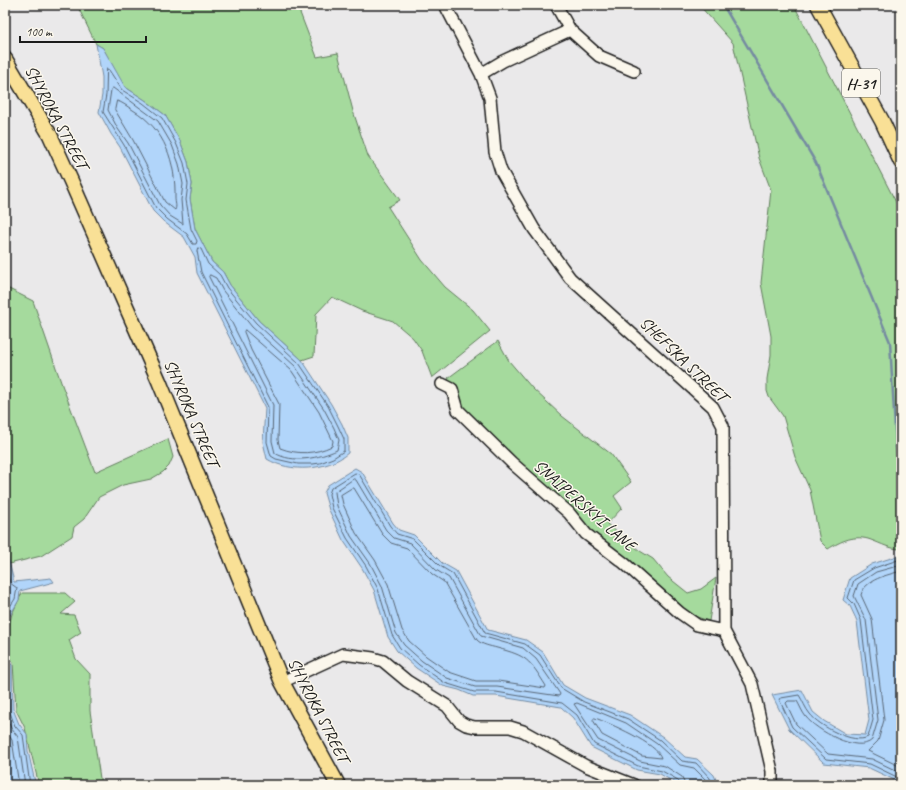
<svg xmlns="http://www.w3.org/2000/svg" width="906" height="790" font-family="Caveat,sans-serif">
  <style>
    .green { fill: #a5da9d; stroke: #607b5c }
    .water { fill: #b1d5fa; stroke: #758ba1 }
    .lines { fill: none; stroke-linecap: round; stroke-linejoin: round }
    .shore { stroke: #586675; stroke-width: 1 }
    .stream { stroke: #758ba1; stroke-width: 2.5 }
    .minor-casing { stroke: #1c1c1c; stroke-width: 14 }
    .major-casing { stroke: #1c1c1c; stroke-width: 17 }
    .minor { stroke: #fbf7ec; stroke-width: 11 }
    .major { stroke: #f9e096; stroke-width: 14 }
    .labels { text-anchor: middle; stroke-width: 3; stroke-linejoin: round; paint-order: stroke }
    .shield { fill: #fbf7ec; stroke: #5f5e5a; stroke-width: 1 }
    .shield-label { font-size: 16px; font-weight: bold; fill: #1c1c1c }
    .street-label { font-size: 17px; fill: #1c1c1c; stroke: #fbf7ec }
  </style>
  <rect width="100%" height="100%" fill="#eae9ea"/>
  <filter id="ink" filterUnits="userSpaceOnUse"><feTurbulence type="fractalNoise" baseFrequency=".025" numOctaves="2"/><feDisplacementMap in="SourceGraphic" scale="8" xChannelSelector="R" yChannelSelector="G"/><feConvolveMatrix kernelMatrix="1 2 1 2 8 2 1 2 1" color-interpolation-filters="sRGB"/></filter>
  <g filter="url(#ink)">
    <path class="green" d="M77,5H297L317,57L338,53L353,111L368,156L400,200L388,207L422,260L445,287L473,310L490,331L432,378L422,351L413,338L393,321L362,311L332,297L316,314L314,356L302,360L259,321L230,285L223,272L212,262L195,229L190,199L192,184L188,162L180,141L165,115L145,100L125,87L120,81L103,48L96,44Z
      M699,5H794L901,212V549C890,549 882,544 871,540C855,534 841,541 828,549L820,541L810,490L795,457L783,416L769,397L767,391V379L771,355V336L761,283L771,190L759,158L733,43Z
      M5,287L33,301L62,385L95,472L168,439L173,457L169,466L163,472L151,479L123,485L99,497L84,519L74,527L72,536L41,556L9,564L5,545Z
      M498,341L509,361L532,388L562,416L611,454L631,482L614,496L622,508L607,524L640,551L653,559L668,577L688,593L701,589L716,578L709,621L688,614L597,538L458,408L448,378Z
      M22,593H65L75,602L61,614L74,615L81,632L69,640L76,659L90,674V711L101,785H35L38,781L25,728L16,710L13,663L5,646V639L12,614Z"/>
    <path class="water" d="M96,44L103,48L125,87L145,100L165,115L180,141L188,162L192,184L190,199L195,229L212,262L223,272L230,285L259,321L302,360L331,404L342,424L348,438V453C327,471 290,473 267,459L263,442L265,408L197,273L195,257L184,237L164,222L153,211L120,147L111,134L99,112L102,95V77Z
      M355,468L362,472L393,523L399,530L414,535L442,563L456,571L488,630L526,640L543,652L563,685L585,698L630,715L663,737L685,757L697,759L714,775L717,782L714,785H679L660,774L637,770L591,747L573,718L561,707L496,696H473L459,690L443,686L416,668L397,651L388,637L374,590L362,568L343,540L329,510L324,493L328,485Z
      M5,545L14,582L51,578L54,582L20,591L19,600L5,624Z
      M901,555V783L869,768L824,763L789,729L772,695L802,690L813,712L824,721L846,734L865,735L869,720L857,621L850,606L843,600L850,578L872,564Z
      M5,656L12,665L13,709L19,724L27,734L28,751L35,782L33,785H5Z"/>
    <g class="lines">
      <path class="shore" d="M107,69L109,70L122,90L143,103L162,118L176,143L184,163L188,184L186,200L191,229L197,241L196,244H193L187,234L167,219L156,208L124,145L103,112L106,95Z
        M113,88L158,121L172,145L179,164L183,184L181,200L183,224L170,216L160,205L128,143L118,129L108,110L111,90Z
        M117,101C122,102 128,107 133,110C165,129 176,163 175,198C175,203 177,206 175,210L165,202L133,140L115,110Z
        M198,248L201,249L208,264L220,275L227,288L256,323L299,363L328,406L338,426L344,439V451L333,458L320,463L313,464H298L276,459L271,456L267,442L268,407L201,272L197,251Z
        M210,275L216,278L223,291L252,327L295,366L324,409L334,428L339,440L337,450C320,458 292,464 275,453L272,441L273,405L209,277Z
        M245,330L291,370L319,412L333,441L332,446C315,454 298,455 280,448L278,440L279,404L251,350L244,332Z
        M354,479L356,480L386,530L394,538L410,543L436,570L449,578L481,636L523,648L536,659L560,694L559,696L497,687H475L447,678L422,661L404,645L396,633L382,586L370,563L351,536L337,506L335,492Z
        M352,488H354L382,534L391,543L407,548L432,574L444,582L477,640C482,645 490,646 497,648C527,656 529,659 546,686L545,688L498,681H476L449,672L426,656L409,641L402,630L388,584L375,560L356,533L343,504L341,495Z
        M901,559L874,568L854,580L848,598L854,604L861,620L873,720L868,737C854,745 819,726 810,714C805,708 803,701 799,695L781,698L779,699L792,727L826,759L870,764L901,779
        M5,564L10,583L17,588L15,599L5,614
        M901,565L876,572L858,584L854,596L866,620L878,720L872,740C858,754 816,730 806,717C802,712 800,706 797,701H788L786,703L796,724L828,754L872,759L901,773
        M901,571C888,575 865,579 861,595L872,619L884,720L878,741L868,751L901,767
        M5,662L8,667L9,710L15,726L23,735L30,785
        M5,713L11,728L18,737L25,785
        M595,718C609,723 658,744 661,758L642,756L602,735L593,720Z
        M5,730L12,740L19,785
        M680,785L678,780L662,771L638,766L594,744L577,715L562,703L496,692H474L445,683L419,665L400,648L392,635L378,589L366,566L347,538L332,508L329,494L331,488L355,473L359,474L390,526L397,534L413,539L440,566L453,574L485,633L525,644L540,655L561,688L584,702L628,719L660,740L682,761L696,763L710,778L711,785
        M685,785L682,777L665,766L640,761L598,740L574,704L577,703L626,723L657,744L680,765L694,768L706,780V785"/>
      <path class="stream" d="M723,5L816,163L890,342L896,447L901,479"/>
      <g class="minor-casing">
        <path id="minor" d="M445,5L481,74L490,98L495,152L501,171L534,229L570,278L713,407L723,426L724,631L752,684L772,771V785
          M556,5L570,30L599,56L634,71
          M481,74L503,61L570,30
          M442,384L452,389L458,410L512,463L569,513L586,534L624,563L680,613L697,625L724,631
          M282,682L343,654L373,658L383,661L407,681L447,706L459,721L466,725L475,727H510L523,731L586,766L634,785"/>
      </g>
      <g class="major-casing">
        <path id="major" d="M818,5L882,121L901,162
          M5,59L50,135L71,181L159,381L282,682L338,785"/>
      </g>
      <use href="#minor" class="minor"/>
      <use href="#major" class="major"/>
    </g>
  </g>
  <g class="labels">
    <rect class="shield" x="842" y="69" width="38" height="28" rx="3"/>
    <g class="shield-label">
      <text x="861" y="89">Н-31</text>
    </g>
    <g class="street-label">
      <text transform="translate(57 117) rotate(62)" y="6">SHYROKA STREET</text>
      <text transform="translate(684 359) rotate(44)" y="6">SHEFSKA STREET</text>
      <text transform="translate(192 413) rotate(67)" y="6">SHYROKA STREET</text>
      <text transform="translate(585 505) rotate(41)" y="6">SNAIPERSKYI LANE</text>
      <text transform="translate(319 710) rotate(63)" y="6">SHYROKA STREET</text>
    </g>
  </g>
  <rect width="906" height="790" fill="none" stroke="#fbf7ec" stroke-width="20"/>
  <rect x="10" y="10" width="886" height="770" fill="none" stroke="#1c1c1c" stroke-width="1.5" filter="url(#ink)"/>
  <path d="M20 36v6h126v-6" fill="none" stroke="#1c1c1c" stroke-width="2"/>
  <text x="26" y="36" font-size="12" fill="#1c1c1c" stroke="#fbf7ec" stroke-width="3" paint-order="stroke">100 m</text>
</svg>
